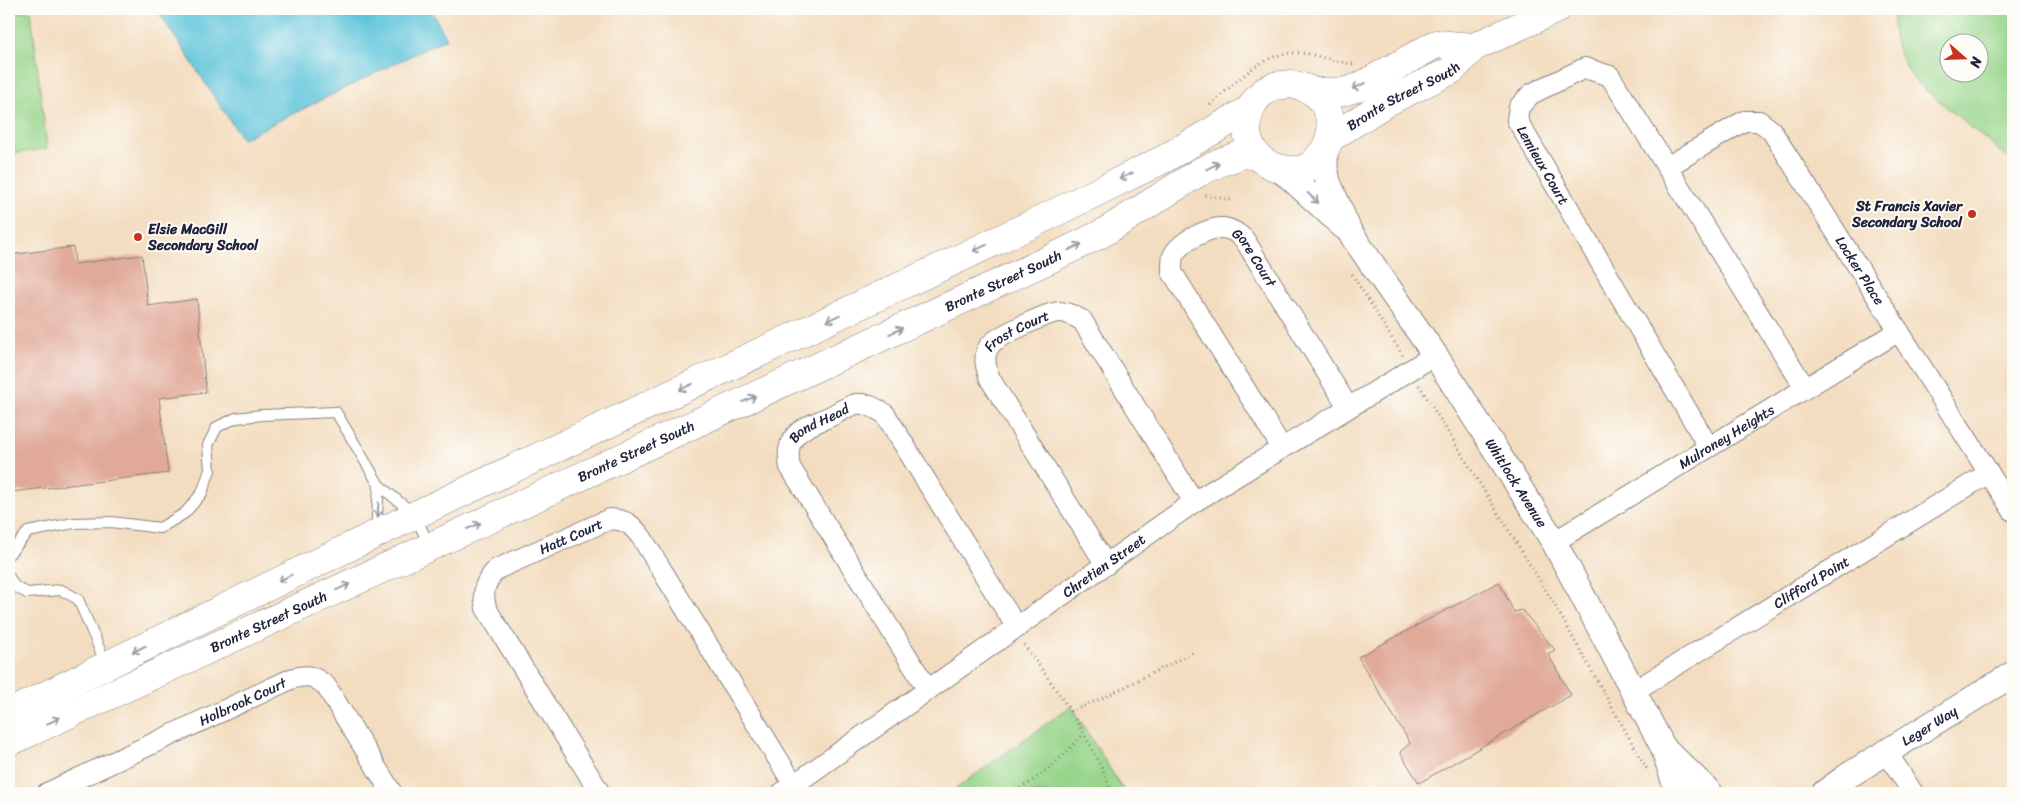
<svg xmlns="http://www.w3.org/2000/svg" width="2022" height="802" font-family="Sriracha,sans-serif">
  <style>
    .green { fill: #97d58b; stroke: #5c7c63; fill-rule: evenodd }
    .water { fill: #5ec5db; stroke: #40748b }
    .building { fill: #e0a998 }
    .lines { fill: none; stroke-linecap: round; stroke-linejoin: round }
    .service-casing { stroke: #8a807e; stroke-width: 12 }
    .minor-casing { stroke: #8a807e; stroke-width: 22 }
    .tertiary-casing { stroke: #8a807e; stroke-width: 27 }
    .secondary-casing { stroke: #8a807e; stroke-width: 29 }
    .path { stroke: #8a807e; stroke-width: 3; stroke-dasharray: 1 4; stroke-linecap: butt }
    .service { stroke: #fff; stroke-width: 10 }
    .minor { stroke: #fff; stroke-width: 20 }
    .tertiary { stroke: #fff; stroke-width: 25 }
    .secondary { stroke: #fff; stroke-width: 28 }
    .oneway { stroke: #9c9ca7 }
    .poi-dot { fill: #c8321e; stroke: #fdfcf7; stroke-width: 2 }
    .labels { text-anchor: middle; stroke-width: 4; stroke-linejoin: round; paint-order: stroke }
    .street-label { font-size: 14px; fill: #22223b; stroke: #fdfcf7 }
    .poi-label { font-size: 14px; font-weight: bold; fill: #22223b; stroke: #fdfcf7; text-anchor: end }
  </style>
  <rect width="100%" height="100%" fill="#fdfcf7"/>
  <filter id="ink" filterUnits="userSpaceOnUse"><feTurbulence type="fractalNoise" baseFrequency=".02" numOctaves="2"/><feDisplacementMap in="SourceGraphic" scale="10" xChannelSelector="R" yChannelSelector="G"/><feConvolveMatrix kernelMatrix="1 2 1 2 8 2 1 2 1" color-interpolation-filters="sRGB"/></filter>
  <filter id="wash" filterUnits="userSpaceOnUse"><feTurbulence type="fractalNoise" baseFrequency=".0096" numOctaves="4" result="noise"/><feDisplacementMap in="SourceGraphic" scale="20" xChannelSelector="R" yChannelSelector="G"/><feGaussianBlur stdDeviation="1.12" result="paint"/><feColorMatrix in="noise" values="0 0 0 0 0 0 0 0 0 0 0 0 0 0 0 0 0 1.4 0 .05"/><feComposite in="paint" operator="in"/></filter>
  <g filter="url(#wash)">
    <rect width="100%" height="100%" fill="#f3ddc0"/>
    <path class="green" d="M1895,9H2013V162L1916,82C1901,63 1888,34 1895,9ZM1950,42H1980V72H1950Z
      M31,11L47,149L9,154V13Z
      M1071,706L1125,793H950Z"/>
    <path class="water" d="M163,9H430L447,38L242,139L158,11Z"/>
    <g id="blocks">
      <path class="building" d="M73,247L75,264L142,255L148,306L197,299L206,392L159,398L168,473L12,492L9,461V255Z
        M1499,582L1514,612L1522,610L1555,650L1548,654L1571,695L1419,783L1400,752L1410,743L1358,657Z"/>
    </g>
  </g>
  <g filter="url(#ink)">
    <use href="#blocks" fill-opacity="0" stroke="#8a807e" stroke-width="1"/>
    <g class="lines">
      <g class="service-casing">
        <path id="service" d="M376,532L379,485
          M9,554L28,532L74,523L111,522L160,528L185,513L202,493L210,470L208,445L217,427L236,418L262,415L336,412L379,485L415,515L429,545
          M9,577L14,586L27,593L61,590L78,599L106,664"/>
      </g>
      <g class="minor-casing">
        <g id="minor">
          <path id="s1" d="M1667,167L1744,121H1759L1771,130L2013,511"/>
          <path d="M1708,446L1517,120L1519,107L1531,94L1585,68L1610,76L1805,388"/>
          <path id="s2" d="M1282,448L1172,272C1172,267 1172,260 1173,256C1179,242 1209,227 1223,228C1232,229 1237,233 1244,239L1348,407"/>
          <path id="s3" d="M1554,542L1899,331"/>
          <path id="s4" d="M1106,565L990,379C986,368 982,356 990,345C998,336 1048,312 1060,312C1068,312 1075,317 1082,320L1194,502"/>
          <path id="s5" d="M928,690L790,467C783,433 804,428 831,416C839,412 848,406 856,404C866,402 877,409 885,414L1017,628"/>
          <path id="s6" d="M1634,691L1989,473"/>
          <path d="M1886,751L1913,793"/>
          <path id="s7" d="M47,793L291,679C307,674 313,675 326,686L392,793"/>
          <path id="s8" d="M600,793L486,608C482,590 484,583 497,569L610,519C627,520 631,524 642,538L794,785"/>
          <path id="s9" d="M782,793L1194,502L1435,355"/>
        </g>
      </g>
      <g class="tertiary-casing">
        <g id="tertiary">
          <path id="s10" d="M1325,148V167L1328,182L1349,231L1435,355L1554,542L1663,747L1678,793"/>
          <path d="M1276,167L1291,178L1343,226"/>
          <path d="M1667,751L1710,793"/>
          <path id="s11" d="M1824,793L1846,777L2013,674"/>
        </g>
      </g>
      <g class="secondary-casing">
        <g id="secondary">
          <path d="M1290,84C1295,85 1301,86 1305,88C1327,96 1337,125 1327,145C1323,154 1312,166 1303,169C1288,173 1267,167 1257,155C1238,134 1247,95 1275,86C1280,85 1285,85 1290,84Z"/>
          <path d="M1313,92H1343L1359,87L1436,44L1474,47"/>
          <path id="s12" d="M1329,139L1387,102L1452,70L1474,47L1557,9"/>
          <path d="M9,713L415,515L1030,225L1164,159L1250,109"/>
          <path id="s13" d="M9,742L1050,259L1103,233L1198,173L1221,162L1243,154L1257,156"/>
        </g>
      </g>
      <path class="path" d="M1210,105C1240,80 1266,46 1309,54C1325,58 1339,63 1355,64
        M1205,195L1231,200
        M1352,274L1403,356
        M1419,385L1553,602L1648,771
        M1024,645C1058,691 1092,739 1112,793
        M1070,712L1105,697L1194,652
        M1011,793C1043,777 1059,760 1083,735"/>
      <use href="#service" class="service"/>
      <use href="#minor" class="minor"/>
      <use href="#tertiary" class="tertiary"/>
      <use href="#secondary" class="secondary"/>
    </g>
    <defs><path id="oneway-shaft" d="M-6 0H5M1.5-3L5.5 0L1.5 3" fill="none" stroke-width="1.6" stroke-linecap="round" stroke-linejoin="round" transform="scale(1.25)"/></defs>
    <g class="oneway">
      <use href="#oneway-shaft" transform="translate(1359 86) rotate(156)"/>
      <use href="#oneway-shaft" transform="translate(1213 166) rotate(-27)"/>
      <use href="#oneway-shaft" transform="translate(1126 176) rotate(155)"/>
      <use href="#oneway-shaft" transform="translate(1313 198) rotate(43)"/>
      <use href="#oneway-shaft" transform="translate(1075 247) rotate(-26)"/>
      <use href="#oneway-shaft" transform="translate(980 248) rotate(155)"/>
      <use href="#oneway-shaft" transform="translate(833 318) rotate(155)"/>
      <use href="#oneway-shaft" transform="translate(896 331) rotate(-25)"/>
      <use href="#oneway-shaft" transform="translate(686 387) rotate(155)"/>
      <use href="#oneway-shaft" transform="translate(749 399) rotate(-25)"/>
      <use href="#oneway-shaft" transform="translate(378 510) rotate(94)"/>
      <use href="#oneway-shaft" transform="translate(474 526) rotate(-25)"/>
      <use href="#oneway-shaft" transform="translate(285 578) rotate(154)"/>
      <use href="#oneway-shaft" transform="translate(343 587) rotate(-25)"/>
      <use href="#oneway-shaft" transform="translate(139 649) rotate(154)"/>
      <use href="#oneway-shaft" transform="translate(53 721) rotate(-25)"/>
    </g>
  </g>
  <g class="poi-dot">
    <circle cx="1972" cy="214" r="5"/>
    <circle cx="138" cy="237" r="5"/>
  </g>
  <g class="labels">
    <g class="street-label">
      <text dy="5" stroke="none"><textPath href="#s12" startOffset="86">Bronte Street South</textPath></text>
      <text transform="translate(1543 165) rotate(60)" y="5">Lemieux Court</text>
      <text dy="5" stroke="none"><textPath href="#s2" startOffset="328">Gore Court</textPath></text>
      <text dy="5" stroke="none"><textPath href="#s1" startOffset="286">Locker Place</textPath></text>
      <text dy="5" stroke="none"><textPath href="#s13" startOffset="1096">Bronte Street South</textPath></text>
      <text dy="5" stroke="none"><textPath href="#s4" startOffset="285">Frost Court</textPath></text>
      <text dy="5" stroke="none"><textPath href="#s5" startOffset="322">Bond Head</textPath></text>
      <text dy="5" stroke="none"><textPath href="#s3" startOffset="202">Mulroney Heights</textPath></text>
      <text dy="5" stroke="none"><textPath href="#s13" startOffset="691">Bronte Street South</textPath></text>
      <text dy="5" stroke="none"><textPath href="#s10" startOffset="390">Whitlock Avenue</textPath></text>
      <text dy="5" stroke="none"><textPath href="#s8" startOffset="341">Hatt Court</textPath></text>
      <text dy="5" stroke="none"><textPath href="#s9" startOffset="394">Chretien Street</textPath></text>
      <text dy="5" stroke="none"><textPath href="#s6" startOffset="208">Clifford Point</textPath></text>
      <text dy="5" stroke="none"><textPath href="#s13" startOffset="286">Bronte Street South</textPath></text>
      <text dy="5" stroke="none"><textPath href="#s7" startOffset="216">Holbrook Court</textPath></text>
      <text dy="5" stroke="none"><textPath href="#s11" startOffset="125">Leger Way</textPath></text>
    </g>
    <g class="poi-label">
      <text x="1962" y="211">St Francis Xavier<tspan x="1962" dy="16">Secondary School</tspan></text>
      <text x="148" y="234" text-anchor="start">Elsie MacGill<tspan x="148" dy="16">Secondary School</tspan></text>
    </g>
  </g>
  <rect width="2022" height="802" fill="none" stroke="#fdfcf7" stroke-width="30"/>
  <g transform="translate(1964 58) rotate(110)"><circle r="24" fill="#fdfcf7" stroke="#a5a5ac"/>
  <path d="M0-4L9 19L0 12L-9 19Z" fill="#c8321e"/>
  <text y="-8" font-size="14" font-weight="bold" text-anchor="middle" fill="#22223b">N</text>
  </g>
</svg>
